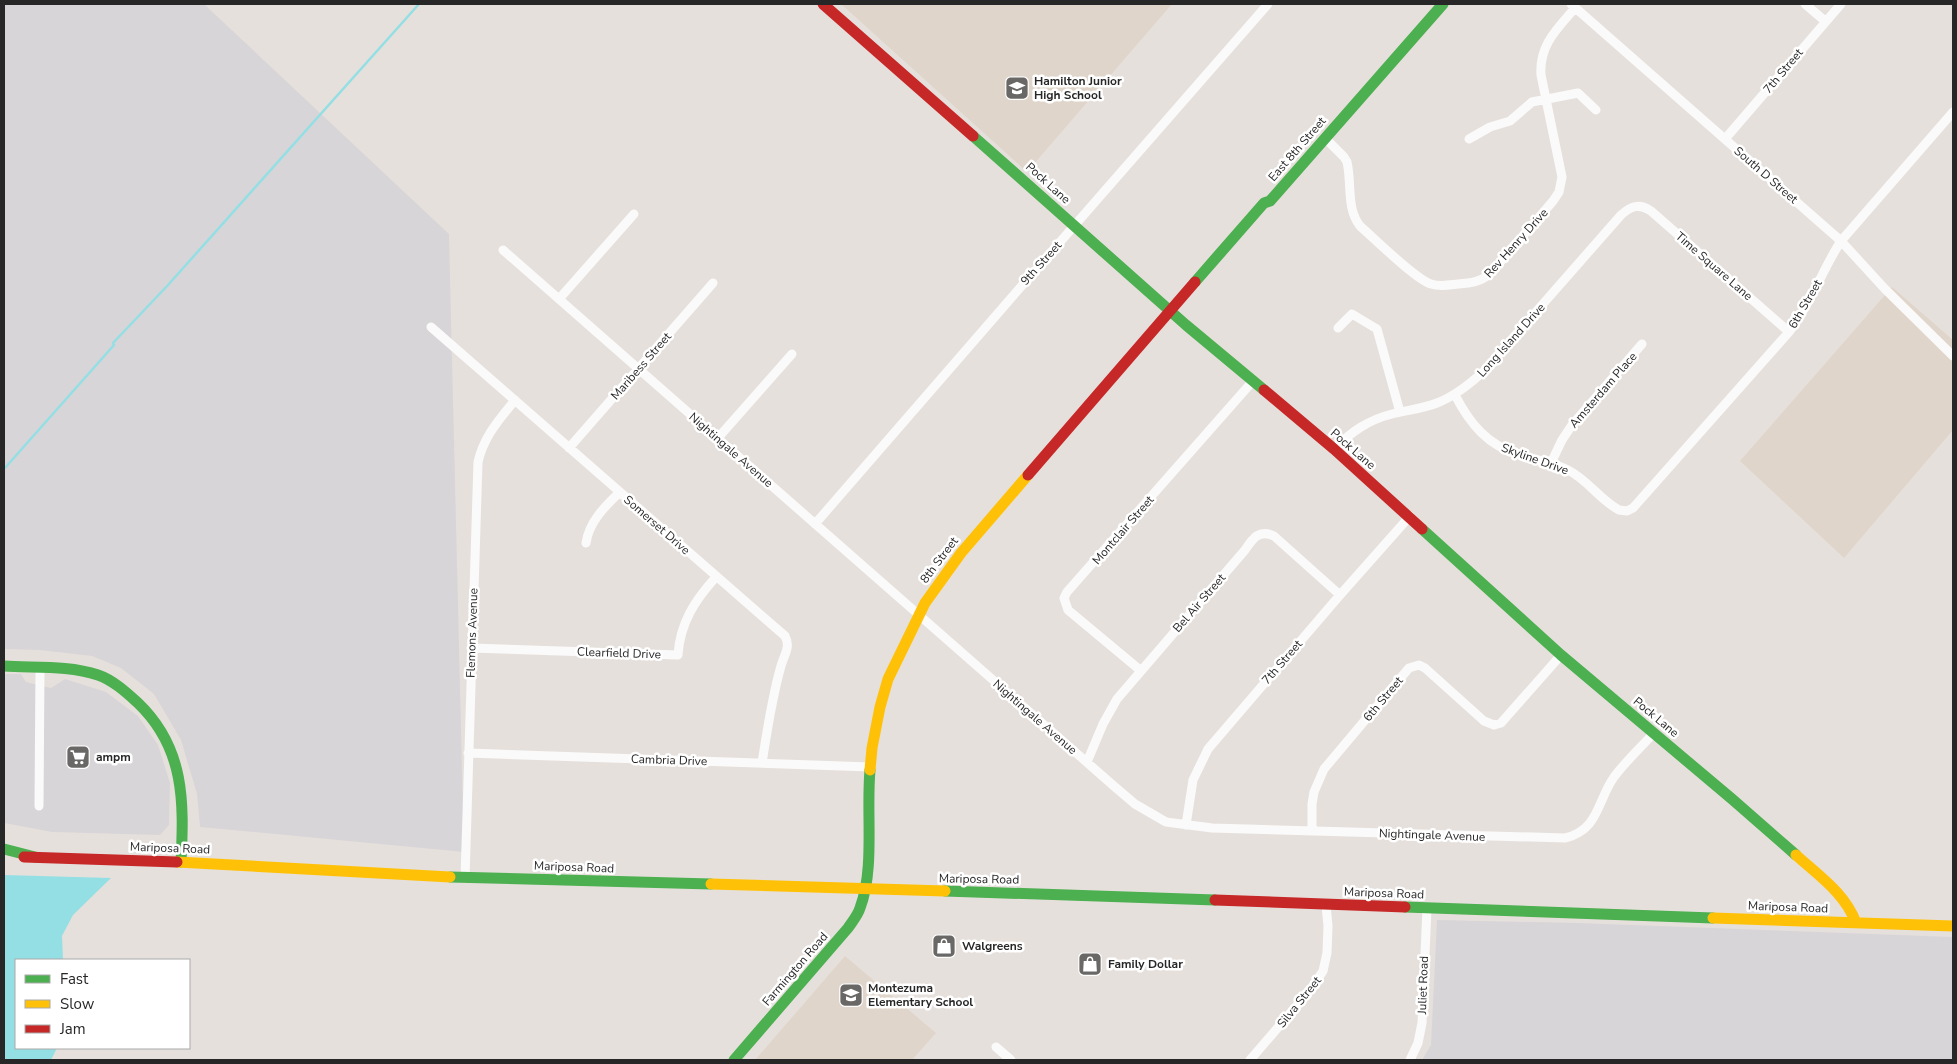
<svg xmlns="http://www.w3.org/2000/svg" width="1957" height="1064" font-family="'Nunito Sans',sans-serif">
  <style>
    .industrial { fill: #d8d5d8 }
    .education { fill: #e0d5ca }
    .water { fill: #93dfe4 }
    .lines { fill: none; stroke-linecap: round; stroke-linejoin: round }
    .stream { stroke: #93dfe4; stroke-width: 2.5 }
    .street { stroke: #fbfafa; stroke-width: 9 }
    .fast { stroke: #4caf50; stroke-width: 11 }
    .slow { stroke: #ffc107; stroke-width: 11 }
    .jam { stroke: #c62828; stroke-width: 11 }
    .labels { text-anchor: middle; stroke-width: 5; stroke-linejoin: round; paint-order: stroke }
    .street-label { font-size: 12px; fill: #272727; stroke: #fff }
    .poi-label { font-size: 12px; font-weight: bold; fill: #272727; stroke: #fff; text-anchor: start }
  </style>
  <rect width="100%" height="100%" fill="#e6e0dc"/>
  <path class="industrial" d="M4,4H204L449,234L464,852L200,827L197,794L181,740L154,694L121,668L92,656L40,650L4,649Z
    M4,674H21L26,682L51,688L65,679L106,692L138,716L158,745L170,783L169,825L160,835L52,832L4,823Z
    M1437,920L1578,923L1953,937V1060H1422L1431,1045Z"/>
  <path class="education" d="M841,4H1172L1027,172Z
    M1892,287L1953,340V430L1844,558L1740,461Z
    M845,956L936,1033L912,1060H755Z"/>
  <path class="water" d="M4,875L111,878L73,915L62,936L63,960H16V1048H57L51,1060H4Z"/>
  <g class="lines">
    <path class="stream" d="M4,469L114,345L113,343L168,285L419,4"/>
    <path class="street" d="M1571,4L1841,241L1885,289L1953,356
      M1805,4L1825,21
      M1325,138L1344,157L1347,162C1352,183 1346,208 1360,226C1375,239 1415,279 1431,284C1440,287 1449,285 1458,284C1471,283 1480,282 1490,274L1553,201L1559,192L1562,177L1541,75C1539,45 1557,29 1575,8
      M1469,139L1490,127L1510,121L1532,102L1578,93L1596,110
      M1725,139L1841,4
      M503,250L1115,787L1135,804L1166,822L1212,828L1565,838C1599,830 1597,801 1614,777C1626,761 1640,748 1653,734
      M559,299L634,214
      M431,327L785,636C791,647 784,655 781,666C772,697 767,731 762,763
      M1338,328L1352,314L1377,329L1400,412
      M1455,395C1470,424 1488,446 1520,455C1536,460 1553,462 1568,470C1588,480 1600,500 1619,510L1627,511L1633,508L1789,332C1811,304 1822,270 1841,241L1953,112
      M717,439L792,354
      M569,448L713,283
      M1334,449C1351,432 1368,420 1392,414C1407,410 1422,409 1437,403C1455,396 1470,384 1484,371L1621,215C1631,206 1639,203 1651,211L1789,332
      M1551,463L1562,440L1572,425L1642,344
      M815,524C965,350 1117,177 1268,4
      M586,543C589,522 605,506 620,492
      M471,648L678,655C680,623 695,600 716,577
      M1140,670L1068,610L1064,598L1067,592L1252,382
      M468,753L870,767
      M1087,762L1103,724L1117,699L1245,550C1253,538 1259,529 1274,536L1340,595
      M39,806L40,669
      M1186,825L1193,780L1208,749L1340,595L1410,516
      M1312,831V804L1314,792L1324,769L1409,668L1419,665L1425,668L1484,721L1494,725L1501,723L1561,655
      M465,878L478,462C484,436 499,420 515,400
      M996,1047L1011,1060
      M1250,1060L1311,989L1323,971L1327,953L1328,926L1326,905
      M1410,1060L1418,1043L1422,1023L1427,908"/>
    <path class="fast" d="M973,136L1186,325L1264,390
      M1195,282L1264,203L1270,201L1443,4
      M1422,529L1561,655L1732,799L1796,855
      M4,666C34,668 69,665 98,675C113,680 127,693 138,703C185,748 184,802 181,862
      M4,849L35,857
      M450,877L711,884
      M945,891L1215,900
      M1405,907L1713,918
      M734,1060L848,928C852,922 858,915 860,908C875,869 866,813 870,770"/>
    <path class="slow" d="M870,770L872,748L880,707L888,679L925,603L961,553L1028,475
      M1796,855C1819,876 1845,893 1856,923
      M177,862L450,877
      M711,884L945,891
      M1713,918L1953,926"/>
    <path class="jam" d="M823,4L973,136
      M1264,390L1334,449L1422,529
      M1028,475L1195,282
      M24,857L177,862
      M1215,900L1405,907"/>
  </g>
  <defs>
    <g id="school-square" transform="scale(1.25)"><rect x="-9" y="-9" width="18" height="18" rx="4" fill="#6a6866" stroke="#fff"/><path d="M0-5L7-2L0 1L-7-2ZM-4 1L0 2.5L4 1V4Q0 6-4 4Z" fill="#fff"/></g>
    <g id="supermarket-square" transform="scale(1.25)"><rect x="-9" y="-9" width="18" height="18" rx="4" fill="#6a6866" stroke="#fff"/><path d="M-6-5.5h2.5l.6 2H6L4.5 2H-2.5L-4.4-4H-6ZM-1.5 3.2a1.3 1.3 0 1 0 .1 0ZM3 3.2a1.3 1.3 0 1 0 .1 0Z" fill="#fff"/></g>
    <g id="shop-square" transform="scale(1.25)"><rect x="-9" y="-9" width="18" height="18" rx="4" fill="#6a6866" stroke="#fff"/><path d="M-5-2.5h2.3a2.7 3.5 0 0 1 5.4 0H5L5.5 6h-11ZM-1.5-2.5h3a1.5 2.3 0 0 0-3 0Z" fill="#fff"/></g>
  </defs>
  <g fill-rule="evenodd">
    <use href="#school-square" x="1017" y="88"/>
    <use href="#supermarket-square" x="78" y="757"/>
    <use href="#shop-square" x="944" y="946"/>
    <use href="#shop-square" x="1090" y="964"/>
    <use href="#school-square" x="851" y="995"/>
  </g>
  <g class="labels">
    <g class="street-label">
      <text transform="translate(1783 71) rotate(-50)" y="4">7th Street</text>
      <text transform="translate(1297 149) rotate(-49)" y="4">East 8th Street</text>
      <text transform="translate(1766 175) rotate(41)" y="4">South D Street</text>
      <text transform="translate(1048 183) rotate(42)" y="4">Pock Lane</text>
      <text transform="translate(1516 243) rotate(-48)" y="4">Rev Henry Drive</text>
      <text transform="translate(1041 263) rotate(-48)" y="4">9th Street</text>
      <text transform="translate(1714 266) rotate(41)" y="4">Time Square Lane</text>
      <text transform="translate(1805 304) rotate(-60)" y="4">6th Street</text>
      <text transform="translate(1511 340) rotate(-48)" y="4">Long Island Drive</text>
      <text transform="translate(641 366) rotate(-49)" y="4">Maribess Street</text>
      <text transform="translate(1603 390) rotate(-49)" y="4">Amsterdam Place</text>
      <text transform="translate(1353 449) rotate(41)" y="4">Pock Lane</text>
      <text transform="translate(731 450) rotate(41)" y="4">Nightingale Avenue</text>
      <text transform="translate(1535 459) rotate(20)" y="4">Skyline Drive</text>
      <text transform="translate(657 525) rotate(41)" y="4">Somerset Drive</text>
      <text transform="translate(1123 530) rotate(-49)" y="4">Montclair Street</text>
      <text transform="translate(939 560) rotate(-53)" y="4">8th Street</text>
      <text transform="translate(1199 603) rotate(-49)" y="4">Bel Air Street</text>
      <text transform="translate(472 633) rotate(-88)" y="4">Flemons Avenue</text>
      <text transform="translate(619 653) rotate(2)" y="4">Clearfield Drive</text>
      <text transform="translate(1282 662) rotate(-49)" y="4">7th Street</text>
      <text transform="translate(1383 699) rotate(-50)" y="4">6th Street</text>
      <text transform="translate(1035 717) rotate(41)" y="4">Nightingale Avenue</text>
      <text transform="translate(1656 717) rotate(40)" y="4">Pock Lane</text>
      <text transform="translate(669 760) rotate(2)" y="4">Cambria Drive</text>
      <text transform="translate(1432 835) rotate(2)" y="4">Nightingale Avenue</text>
      <text transform="translate(170 848) rotate(2)" y="4">Mariposa Road</text>
      <text transform="translate(574 867) rotate(2)" y="4">Mariposa Road</text>
      <text transform="translate(979 879) rotate(1)" y="4">Mariposa Road</text>
      <text transform="translate(1384 893) rotate(2)" y="4">Mariposa Road</text>
      <text transform="translate(1788 907) rotate(2)" y="4">Mariposa Road</text>
      <text transform="translate(795 969) rotate(-49)" y="4">Farmington Road</text>
      <text transform="translate(1423 985) rotate(-88)" y="4">Juliet Road</text>
      <text transform="translate(1299 1002) rotate(-51)" y="4">Silva Street</text>
    </g>
    <g class="poi-label">
      <text x="1034" y="85">Hamilton Junior<tspan x="1034" dy="14">High School</tspan></text>
      <text x="96" y="761">ampm</text>
      <text x="962" y="950">Walgreens</text>
      <text x="1108" y="968">Family Dollar</text>
      <text x="868" y="992">Montezuma<tspan x="868" dy="14">Elementary School</tspan></text>
    </g>
  </g>
  <rect width="1957" height="1064" fill="none" stroke="#272727" stroke-width="10"/>
  <rect x="15" y="959" width="175" height="90" fill="#ffffff" stroke="#a9a9a9"/>
  <rect x="25" y="975" width="25" height="8" fill="#4caf50" stroke="#a9a9a9"/>
  <text x="60" y="984" font-size="15" fill="#272727">Fast</text>
  <rect x="25" y="1000" width="25" height="8" fill="#ffc107" stroke="#a9a9a9"/>
  <text x="60" y="1009" font-size="15" fill="#272727">Slow</text>
  <rect x="25" y="1025" width="25" height="8" fill="#c62828" stroke="#a9a9a9"/>
  <text x="60" y="1034" font-size="15" fill="#272727">Jam</text>
</svg>
